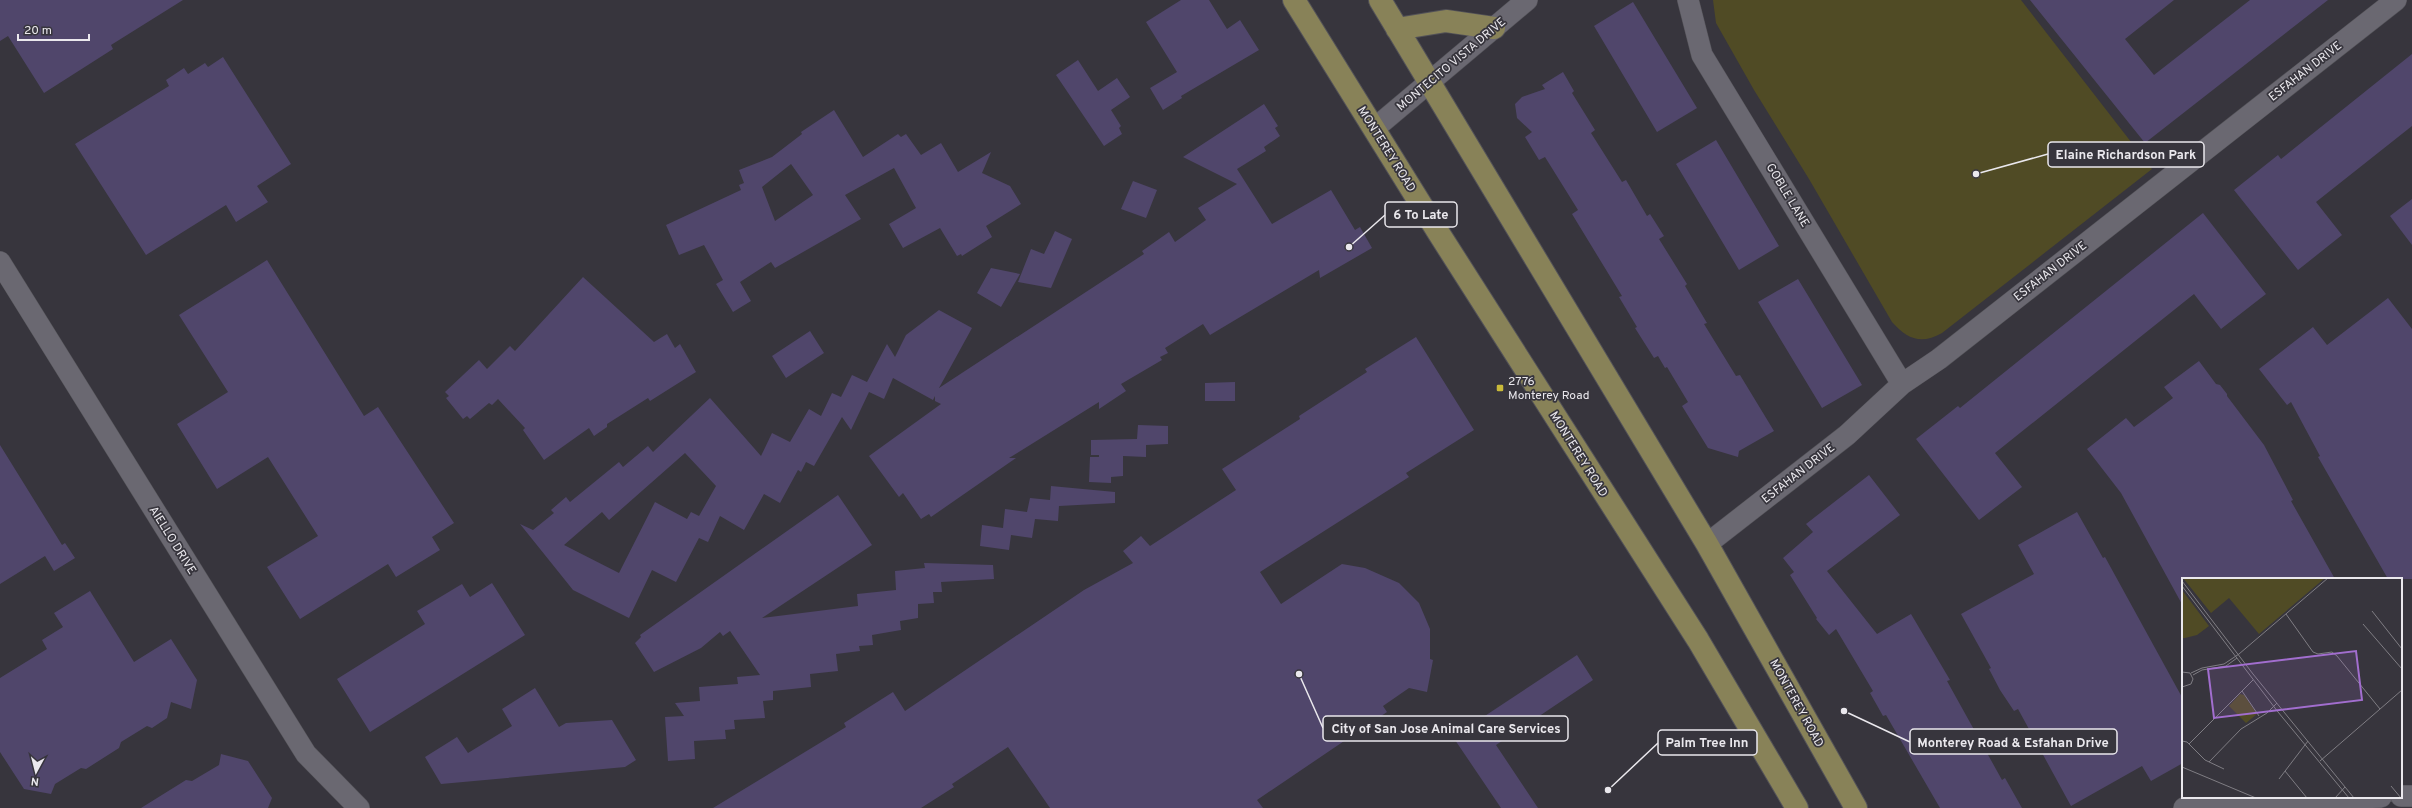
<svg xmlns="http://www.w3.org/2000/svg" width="2412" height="808" font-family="Overpass,sans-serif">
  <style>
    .green { fill: #504b25 }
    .building { fill: #50466b; fill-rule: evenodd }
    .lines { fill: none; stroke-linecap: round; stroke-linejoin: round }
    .street-casing { stroke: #535258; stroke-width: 22 }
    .primary-casing { stroke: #535258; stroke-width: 24 }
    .street { stroke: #6a6871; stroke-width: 21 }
    .primary { stroke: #888258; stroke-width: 22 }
    .poi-dot { fill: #c9ba3a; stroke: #37353d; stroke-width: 1.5 }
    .labels { text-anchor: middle; stroke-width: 3.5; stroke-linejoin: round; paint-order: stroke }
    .street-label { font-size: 12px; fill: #eae8ed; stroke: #37353d }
    .poi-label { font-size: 12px; fill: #eae8ed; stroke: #37353d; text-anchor: start }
    .inset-road { fill: none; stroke: #7f7d83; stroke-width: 1 }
    .view { fill: #a26ecf; fill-opacity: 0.15; stroke: #a26ecf; stroke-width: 2 }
    .inset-edge { fill: none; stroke: #eae8ed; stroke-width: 2 }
    .leader { fill: none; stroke: #eae8ed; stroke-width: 1.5 }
    .callout-dot { fill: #eae8ed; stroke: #37353d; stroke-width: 1.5 }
    .callout { fill: #37353d; stroke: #eae8ed; stroke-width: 1.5 }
    .callout-label { font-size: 13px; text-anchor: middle; font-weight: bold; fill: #eae8ed }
  </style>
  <rect width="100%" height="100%" fill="#37353d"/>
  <path class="green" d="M1713,0H2021L2152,169L1942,333C1921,345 1907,339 1892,322L1809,179L1754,90L1716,23Z"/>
  <path class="building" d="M0,0H183L111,45L113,49L44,93L8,36L0,41Z
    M1181,0H1209L1227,29L1240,20L1259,50L1181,96L1182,98L1163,110L1150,88L1177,72L1146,22Z
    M2030,0H2174L2125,39L2154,75L2250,0H2328L2145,143Z
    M1633,2L1697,108L1657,132L1594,26Z
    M2412,54V126L2316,202L2342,235L2298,270L2234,190L2278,155L2281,159Z
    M223,57L291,164L257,186L268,202L236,222L226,205L146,255L75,144L169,86L166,80L184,68L188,74L205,63L208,67Z
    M1078,60L1098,91L1117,78L1130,97L1111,110L1121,126L1119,128L1122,134L1104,146L1056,75Z
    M1563,72L1574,91L1572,93L1595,130L1591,133L1622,182L1626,180L1647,216L1650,214L1664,236L1659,239L1687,284L1685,286L1707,323L1704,324L1736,376L1740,375L1774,431L1739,451L1738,457L1708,448L1682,406L1688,402L1667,367L1665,368L1658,356L1654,358L1635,328L1637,327L1619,297L1622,296L1572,214L1578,210L1545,157L1539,160L1525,137L1532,132L1517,118L1515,104L1522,97L1545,89L1542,85Z
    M1264,104L1278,126L1275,128L1280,136L1264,147L1266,151L1237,169L1272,224L1331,190L1355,230L1360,227L1372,248L1320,278L1319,270L1210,335L1203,324L1165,348L1168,353L1160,357L1162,360L1121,384L1126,391L1099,409V402L1009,458H1016L931,517L929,514L921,519L903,493L899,497L869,456L941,404L935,401V396L933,400L893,378L884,399L869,392L851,430L842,417L814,466L806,462L801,472L798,470L780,503L764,494L744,530L720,516L708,542L699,538L676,582L652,570L629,618L573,590L520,524L533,530L554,513L551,510L566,497L570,502L619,462L623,467L648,446L653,452L710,398L761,456L772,433L790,442L809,409L821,416L832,393L841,397L852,375L867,382L887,344L895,357L906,335L939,310L972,328L939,388L1144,254L1142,251L1169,232L1175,242L1206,220L1198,208L1237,184L1183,157ZM685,453L716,486L699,516L691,512L687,519L655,502L619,573L564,545L602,512L609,520Z
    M834,110L863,157L898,134L901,137L906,134L921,155L941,143L958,172L991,152L982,173L1010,186L1021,204L986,226L992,237L962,256L961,254L957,256L940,228L903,248L889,224L916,208L894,168L845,195L861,219L775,268L771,262L740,282L751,301L733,312L716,284L723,280L704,245L679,255L666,225L741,190L739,185L744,183L739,170L772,157L802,134L801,132ZM791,164L813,195L775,221L762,187Z
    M1716,140L1779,246L1739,270L1676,164Z
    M1133,181L1157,190L1146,218L1121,209Z
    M2412,199V245L2390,216Z
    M2203,213L2266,294L2221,329L2194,294L1995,453L2022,487L1979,520L1916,439L1958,406L1960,408Z
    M1055,231L1072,239L1051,288L1018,282L1031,249L1044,254Z
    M267,260L364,416L378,407L454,523L432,537L440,550L396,577L388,564L300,619L267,567L318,536L268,457L217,489L177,424L228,392L179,315Z
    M991,268L1020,274L1001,307L977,293Z
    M583,277L654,342L667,334L675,348L680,344L696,372L650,401L648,398L607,424V427L594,436L589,428L544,460L523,430L525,428L498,399L492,405L489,403L470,419L467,416L463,419L446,398L449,396L445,392L479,360L487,369L510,346L515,351Z
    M1798,279L1862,385L1822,408L1758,302Z
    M2388,298L2412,329V579H2388L2318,457L2320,456L2291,402L2287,405L2259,369L2313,327L2327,345Z
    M810,331L824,353L786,378L772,356Z
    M1416,337L1474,430L1406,473L1409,477L1260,572L1281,604L1342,564L1365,568L1399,583L1419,603L1430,629V659L1433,660L1427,692L1409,688L1383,706L1387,712L1257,800L1263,808H1050L1008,747L952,784L954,787L921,808H713L846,727L844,723L893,692L905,711L1084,590L1133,563L1123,551L1141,536L1150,546L1236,490L1222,469L1300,419L1299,416L1367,372L1365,369Z
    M2199,361L2216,384L2220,385L2227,394V396L2264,445L2293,500L2291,501L2335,579H2183V606L2121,493L2087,449L2126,418L2134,427L2173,398L2164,387Z
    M1235,382V401H1205V383Z
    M1138,425L1168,426V444L1146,445V457L1123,456V476L1111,477V483L1089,482L1090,457H1099V455H1091V440L1137,439Z
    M0,445L62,545L65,543L75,558L54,571L45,556L0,584Z
    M1869,475L1900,515L1827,571L1877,634L1911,614L1950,680L1947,681L2002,780L2005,778L2022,808H1940L1886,715L1883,716L1870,693L1873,691L1836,629L1829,635L1816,619L1817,618L1790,575L1794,572L1783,558L1813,532L1806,524Z
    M1051,486L1115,492V503L1059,506L1058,521L1035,519L1032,538L1011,535L1009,550L980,546L982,525L1003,528L1005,509L1027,512L1030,498L1050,500Z
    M838,495L872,545L762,618L858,606L857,594L896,590L895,571L925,568L924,563L993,565L994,579L941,582L942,592H933L934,603L918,604V618L900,621L901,630L872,635L873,645L859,646L860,651L836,654L838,671L810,674L811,687L773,691V700L763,701L765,718L734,720L735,729L725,730L726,739L694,741L695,759L668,761L665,717L684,716L675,703L700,701L699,687L738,684L737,677L760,675L730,631L723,636L720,632L701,648L654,672L635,643L641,637L640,635Z
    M2077,512L2103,558L2105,557L2183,699V763L2151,781L2142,766L2071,806L2018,709L2014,711L2000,690L1989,669L1991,668L1961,614L2034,574L2018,545Z
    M492,583L525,635L370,732L337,679L425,624L417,611L462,584L470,597Z
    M90,591L134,662L171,639L197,680L191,709L171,702L167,718L152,728L147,726L121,742L119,748L86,769L81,768L55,784L51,794L24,789L0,752V678L47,649L42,640L63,627L54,613Z
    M1577,655L1593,680L1496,745L1538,808H1501L1453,737Z
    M535,688L559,727L566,723L612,720L636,760L625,767L441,784L425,757L457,737L468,753L512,726L502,709Z
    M221,754L248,761L272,798L268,808H141L186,780L192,781L219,765Z"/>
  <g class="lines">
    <g class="street-casing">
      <path id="street" d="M1688,0L1702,55L1902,384
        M1375,128L1527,0
        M0,262L306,754L359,808
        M1707,544L1847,435L1902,384L1939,359L2396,0
        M2401,796H2412
        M2184,808L2381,797"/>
    </g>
    <g class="primary-casing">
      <path id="primary" d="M1294,0L1438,232L1698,640L1797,808
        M1380,0L1707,544L1856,808
        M1397,29L1446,21L1494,28"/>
    </g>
    <use href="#street" class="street"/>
    <use href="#primary" class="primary"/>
  </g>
  <rect class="poi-dot" x="1496" y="384" width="8" height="8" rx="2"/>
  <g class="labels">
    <g class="street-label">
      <text transform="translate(1451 64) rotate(-40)" y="4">MONTECITO VISTA DRIVE</text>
      <text transform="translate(2305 71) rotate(-38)" y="4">ESFAHAN DRIVE</text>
      <text transform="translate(1387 149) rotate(58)" y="4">MONTEREY ROAD</text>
      <text transform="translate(1788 195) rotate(59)" y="4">GOBLE LANE</text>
      <text transform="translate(2050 271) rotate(-38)" y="4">ESFAHAN DRIVE</text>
      <text transform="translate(1579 454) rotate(58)" y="4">MONTEREY ROAD</text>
      <text transform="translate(1798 473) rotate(-38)" y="4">ESFAHAN DRIVE</text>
      <text transform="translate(173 540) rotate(58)" y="4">AIELLO DRIVE</text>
      <text transform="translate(1797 703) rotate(61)" y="4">MONTEREY ROAD</text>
    </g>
    <g class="poi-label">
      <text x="1508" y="385">2776<tspan x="1508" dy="14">Monterey Road</tspan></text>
    </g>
  </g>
  <g transform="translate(2182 578)">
    <rect width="220" height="220" fill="#37353d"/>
    <path d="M1,0H143L77,56L47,20L29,35ZM0,12L27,48L15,57L3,60H0ZM58,116L62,117L75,136L64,145L47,128Z" fill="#504b25"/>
    <path class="inset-road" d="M0,3L71,96L172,220M0,8L96,134L167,220M190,33L220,71M104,36L131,74L136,76L150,74L155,78L198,131M181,46L220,91M0,94L8,95L11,101L9,106L0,109M9,95L20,90L42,86L57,76L146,0M11,97L20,92L44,88L55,80M60,113L77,138M0,163L5,164L23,182L42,191M7,166L71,102M138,183L220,112M27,184L59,151L85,135L95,125M0,189L74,220M103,193L125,220M97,201L126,163M209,208L219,220M153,220L163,209"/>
    <path class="view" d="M174,73L180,122L32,140L26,91Z"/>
    <rect width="220" height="220" class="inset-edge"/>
  </g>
  <path class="leader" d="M1976 174L2048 154M1349 247L1385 215M1299 674L1323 728M1844 711L1910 742M1608 790L1658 743"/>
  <g class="callout-dot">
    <circle cx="1976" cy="174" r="4"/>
    <circle cx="1349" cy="247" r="4"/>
    <circle cx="1299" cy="674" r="4"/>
    <circle cx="1844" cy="711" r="4"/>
    <circle cx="1608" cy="790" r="4"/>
  </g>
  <g class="callout">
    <rect x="2048" y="142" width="156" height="25" rx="4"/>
    <rect x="1385" y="202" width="72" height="25" rx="4"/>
    <rect x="1323" y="716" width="245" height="25" rx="4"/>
    <rect x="1910" y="729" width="207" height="25" rx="4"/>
    <rect x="1658" y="730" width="99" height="25" rx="4"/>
  </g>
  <g class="callout-label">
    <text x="2126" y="159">Elaine Richardson Park</text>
    <text x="1421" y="219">6 To Late</text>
    <text x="1446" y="733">City of San Jose Animal Care Services</text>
    <text x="2013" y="747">Monterey Road &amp; Esfahan Drive</text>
    <text x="1707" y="747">Palm Tree Inn</text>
  </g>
  <g transform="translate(36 772) rotate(187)" stroke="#37353d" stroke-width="3" paint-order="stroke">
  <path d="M0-3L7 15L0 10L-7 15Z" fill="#eae8ed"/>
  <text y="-6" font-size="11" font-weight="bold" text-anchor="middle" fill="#eae8ed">N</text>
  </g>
  <path d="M18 34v6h71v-6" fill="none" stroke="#eae8ed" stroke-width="2"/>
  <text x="24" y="34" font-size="12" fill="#eae8ed" stroke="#37353d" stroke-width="3" paint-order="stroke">20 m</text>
</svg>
